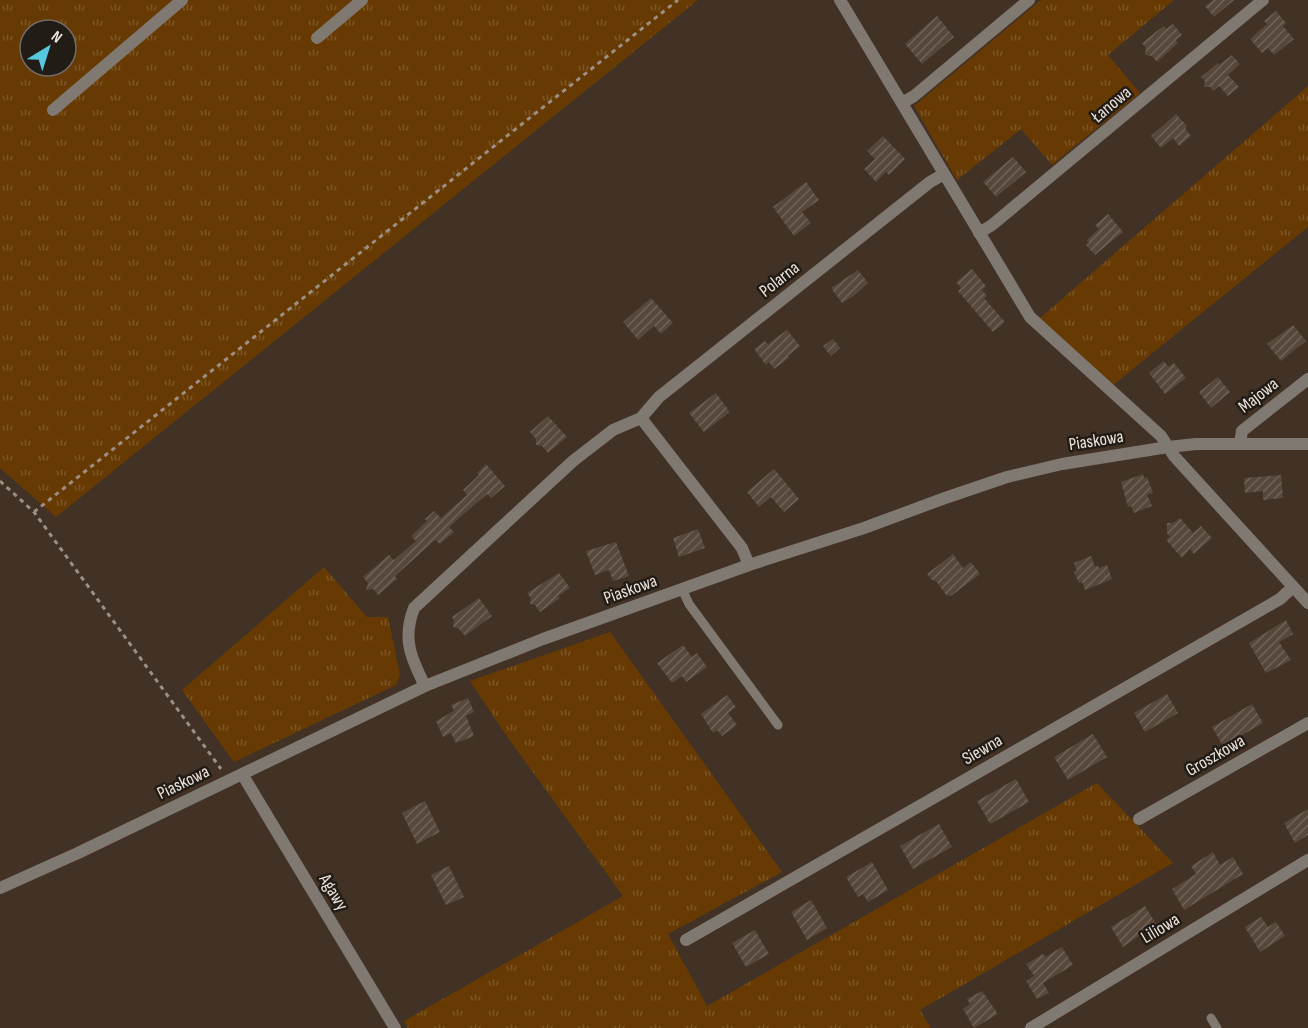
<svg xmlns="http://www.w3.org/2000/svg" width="1308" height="1028" font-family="'Sofia Sans Condensed',sans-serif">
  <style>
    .grass { fill: url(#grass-tufts); fill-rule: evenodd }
    .building { fill: url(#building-hatch) }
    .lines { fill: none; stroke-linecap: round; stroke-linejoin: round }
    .path { stroke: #9c8f85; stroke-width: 3; stroke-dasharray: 4.5 4.5; stroke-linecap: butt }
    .lane { stroke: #807972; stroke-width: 9 }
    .street { stroke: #807972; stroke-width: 12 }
    .labels { text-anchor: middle; stroke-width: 5; stroke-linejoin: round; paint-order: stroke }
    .street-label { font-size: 18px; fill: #eee4dc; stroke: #221c16 }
  </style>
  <defs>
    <pattern id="grass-tufts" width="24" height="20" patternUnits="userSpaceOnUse" patternTransform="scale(1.5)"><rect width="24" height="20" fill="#663a02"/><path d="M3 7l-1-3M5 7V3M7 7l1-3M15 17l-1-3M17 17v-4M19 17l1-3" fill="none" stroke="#7c5626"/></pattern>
    <pattern id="building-hatch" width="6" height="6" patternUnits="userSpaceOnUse" patternTransform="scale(1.5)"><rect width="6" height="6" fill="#57483b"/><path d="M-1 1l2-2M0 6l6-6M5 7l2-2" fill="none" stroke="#6f6257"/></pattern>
  </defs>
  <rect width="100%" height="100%" fill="#413225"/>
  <path class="grass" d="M0,0H698L56,517L0,468ZM30,30H66V66H30Z
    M1041,0H1174L1108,55L1140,93L1052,165L1021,129L957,180L914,106Z
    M1308,86V227L1113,385L1040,318Z
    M324,567L367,617H388L400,675L396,685L234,762L182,690Z
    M610,632L782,872L668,934L707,1006L1097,783L1173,863L920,1010L931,1028H408L404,1021L623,896L508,738L470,681Z"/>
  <path class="building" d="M1213,0H1234L1214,17L1205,6Z
    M1276,11L1286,23L1283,26L1294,39L1274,55L1268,48L1262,53L1250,39L1267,24L1264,21Z
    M937,16L954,37L922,64L905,44Z
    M1173,24L1182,35L1176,40L1178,43L1157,62L1152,56L1145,55L1146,48L1142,43L1157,31L1164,26L1166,29Z
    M1232,55L1240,64L1228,75L1239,87L1228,96L1219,86L1213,91L1210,87H1204L1205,81L1201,77L1218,63L1219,65Z
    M1176,114L1187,126L1185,128L1191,136L1179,146L1173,138L1161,148L1151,136Z
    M883,136L905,159L889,175L886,172L876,182L864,169L875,159L867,151Z
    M1013,157L1026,172L996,197L983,182Z
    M806,182L819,200L802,212L811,223L794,236L773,207Z
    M1108,214L1123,232L1095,255L1086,245L1089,243L1087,240L1099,229L1095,225Z
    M972,269L986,286L982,290L987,296L984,298L1005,322L993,332L958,291L961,288L956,282Z
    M858,270L868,283L855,295L842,303L831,288Z
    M651,298L673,323L661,334L654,326L638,340L623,322Z
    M1293,325L1306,341L1281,361L1267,344Z
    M787,330L800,346L788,356L789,358L774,369L769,362L766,365L754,349L765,341L768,344Z
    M833,339L840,348L831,356L823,346Z
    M1164,361L1168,367L1174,363L1186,378L1165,394L1149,373Z
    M1218,377L1230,392L1211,408L1199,392Z
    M716,393L730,412L704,432L689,413Z
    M548,416L567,437L548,453L542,446L536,445V439L530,432Z
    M486,464L505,486L491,498L487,494L449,527L454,532L440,544L435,540L395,576L397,579L378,595L373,589L366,590L368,583L363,577L389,555L394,560L416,541L411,536L427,521L425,519L434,511L441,518L467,495L463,490L479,475L477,473Z
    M774,469L799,499L784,512L771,497L759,507L747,492Z
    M1143,474L1144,478L1147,477L1153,493L1147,495L1152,506L1134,513L1131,506L1128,507L1121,482Z
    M1281,475L1283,498L1263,500V491L1245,493L1244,478Z
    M1180,518L1193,533L1201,526L1212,538L1194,554L1190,549L1182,558L1166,540L1170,537L1167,533V523H1173Z
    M698,529L705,548L679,557L673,538Z
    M616,542L629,576L613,581L609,570L595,575L586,551Z
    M953,554L963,568L971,562L980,574L951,596L946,595L936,581L932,580L927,574Z
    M1091,556L1095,567L1098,566L1099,568L1107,565L1112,579L1085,590L1082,582L1079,583L1074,572L1077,571L1074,563Z
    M559,573L570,588L558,596L560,598L540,612L535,605L530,604L531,598L527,593Z
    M479,598L492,616L465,636L459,629L453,627L454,621L452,617Z
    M1286,620L1293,634L1279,642L1291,660L1266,673L1249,643Z
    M683,645L692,657L697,653L707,667L686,682L682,676L672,683L657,663Z
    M1167,694L1178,713L1145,732L1134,713Z
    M727,695L736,707L728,713L737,725L722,736L717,730L713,733L701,714Z
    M468,698L474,712L466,716L474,736L456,743L451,733L443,737L436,721L454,711L451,705Z
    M1252,704L1263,723L1223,746L1212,727Z
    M1093,734L1107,757L1068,780L1054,757Z
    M1016,779L1029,802L990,824L977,801Z
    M425,801L440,832L417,844L402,813Z
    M1308,809V835L1295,843L1284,823Z
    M939,824L952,847L913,869L900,846Z
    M1213,852L1220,865L1233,857L1243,874L1184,910L1172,889L1196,874L1191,866Z
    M872,862L888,890L868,902L863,894L858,897L846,877Z
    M449,866L464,897L446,905L431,875Z
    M811,900L827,928L807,940L791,912Z
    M1145,906L1156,924L1123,947L1111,927Z
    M1261,917L1268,927L1276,922L1285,936L1260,952L1245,927Z
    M755,930L769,954L746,967L732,943Z
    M1062,947L1073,965L1043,983L1049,993L1037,999L1026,981L1034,976L1026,964L1043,954L1045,957Z
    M982,991L998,1014L974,1028L963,1009L970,1004L967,999Z"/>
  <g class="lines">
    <path class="path" d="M0,481L34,512L221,769
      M34,512L678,0"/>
    <path class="lane" d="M682,589L689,604L778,725
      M1211,1018L1217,1028"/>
    <path class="street" d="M840,0L1030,317L1161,436L1174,456L1308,603
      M317,38L362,0
      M902,103L914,96L1029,0
      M53,110L182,0
      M979,233L992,225L1263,0
      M641,418L742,548L749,565
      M1240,444L1242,431L1308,379
      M425,686C411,658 402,639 414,608L573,461L613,430L641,418L659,397L930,182L944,174
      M242,774L395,1028
      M1139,819L1308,723
      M0,888L78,853L425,686L543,639L749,565L864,528L945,498L1007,477L1062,464L1168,447L1196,444H1308
      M686,940L1280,599L1293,587
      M1031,1028L1308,860"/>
  </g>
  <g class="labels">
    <g class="street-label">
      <text transform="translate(1111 104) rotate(-40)" y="6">Łanowa</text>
      <text transform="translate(779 279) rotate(-38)" y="6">Polarna</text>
      <text transform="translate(1258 395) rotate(-38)" y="6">Majowa</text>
      <text transform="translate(1096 440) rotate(-9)" y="6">Piaskowa</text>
      <text transform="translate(630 589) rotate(-20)" y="6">Piaskowa</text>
      <text transform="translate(982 749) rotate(-30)" y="6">Siewna</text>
      <text transform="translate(1215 755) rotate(-30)" y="6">Groszkowa</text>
      <text transform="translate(183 782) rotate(-26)" y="6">Piaskowa</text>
      <text transform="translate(334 892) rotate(59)" y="6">Agawy</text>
      <text transform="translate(1160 928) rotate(-31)" y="6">Liliowa</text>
    </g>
  </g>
  <g transform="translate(48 48) rotate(38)"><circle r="28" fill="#221c16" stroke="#746c65" stroke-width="1.5"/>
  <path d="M0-4.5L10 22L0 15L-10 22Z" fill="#56c9e1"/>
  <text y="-9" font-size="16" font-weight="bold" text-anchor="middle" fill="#eee4dc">N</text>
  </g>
</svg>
